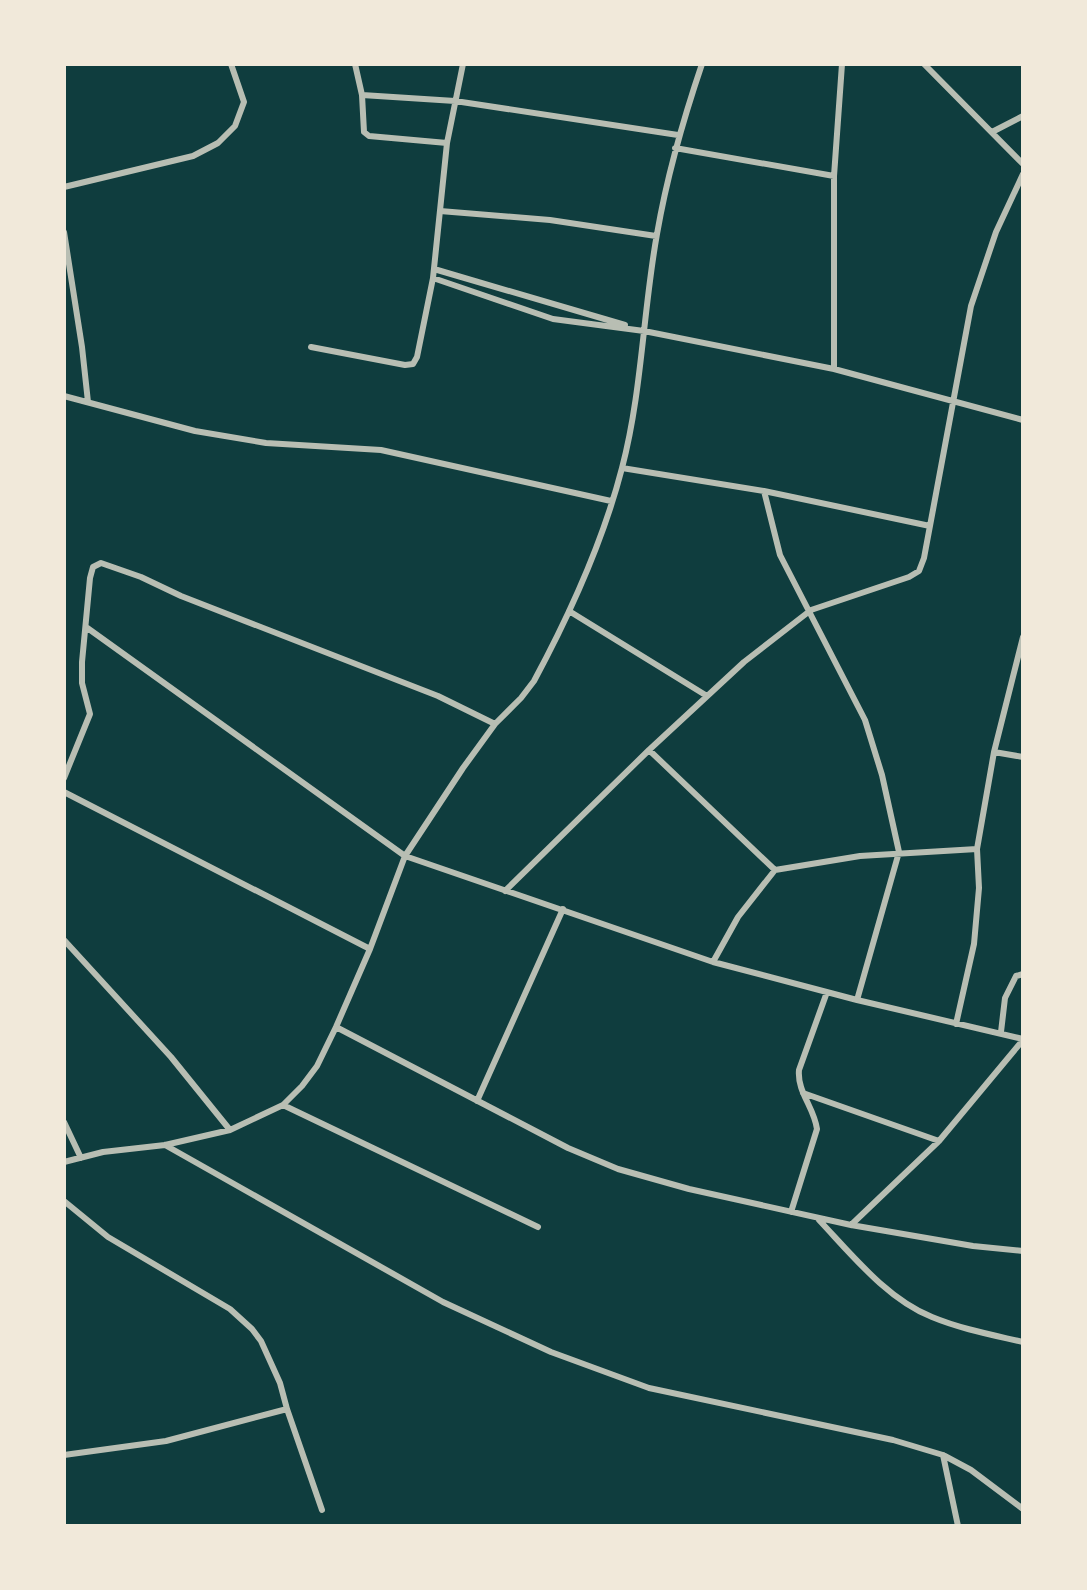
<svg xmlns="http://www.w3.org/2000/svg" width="1087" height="1590" font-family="Inter,sans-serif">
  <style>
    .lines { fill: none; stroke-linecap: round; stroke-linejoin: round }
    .minor { stroke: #b8beb3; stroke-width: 6 }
  </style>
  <rect width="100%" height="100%" fill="#0f3d3e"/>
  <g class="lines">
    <path class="minor" d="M355,64L362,95L364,132L369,136L447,143
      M924,64L1023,164
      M362,95L455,101L678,135
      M992,132L1023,116
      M675,148L834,176
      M64,187L193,156L218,143L235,126L244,102L231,64
      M440,211L550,220L656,236
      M64,232L82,347L88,402
      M434,269L625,325
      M433,278L553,319L644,331L834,369L1023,420
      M311,347L405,365L413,364L417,357L433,278L447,143L463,64
      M834,369V176L842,64
      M64,396L195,431L266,443L381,450L611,501
      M622,468L764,491L930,526
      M764,491L780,555L865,720L882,775L899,852L857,1000
      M569,611L707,696
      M86,627L405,856L713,962L857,1000L1023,1039
      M649,750L775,870
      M994,752L1023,757
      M64,778L90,714L82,683V662L90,578L93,567L101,563L141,577L181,596L438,696L495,724
      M64,792L370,949
      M505,891L649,750L744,662L811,610L909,577L919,571L924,558L971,306L996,232L1023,174
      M64,940L171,1057L230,1130
      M713,962L738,917L775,870L860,856L977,849
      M956,1024L974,944L979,888L977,849L994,752L1023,637
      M336,1027L568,1148L618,1169L689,1189L851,1225L973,1246L1023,1251
      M1001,1032L1005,998L1016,976L1023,974
      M803,1093L939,1141
      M477,1101L563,909
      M283,1105L538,1227
      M64,1122L81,1158
      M165,1145L443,1302L551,1352L649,1388L893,1440L943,1455L971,1470L1023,1509
      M64,1162L103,1152L165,1145L230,1130L283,1105L302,1086L317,1066L336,1027L370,949L405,856L463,768L495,724L521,698L534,681C570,614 603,542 622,468C642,392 643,311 657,234C667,176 683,120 702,64
      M64,1201L108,1237L230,1309L252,1329L261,1341L280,1383L287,1409L322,1510
      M791,1212L817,1129C814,1107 797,1092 799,1070L827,992
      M819,1220C852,1255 887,1299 932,1317C961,1329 993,1335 1023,1342
      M851,1225L939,1141L1023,1040
      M64,1455L166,1441L287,1409
      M943,1455L958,1526"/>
  </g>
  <rect width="1087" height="1590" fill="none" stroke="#f1e9da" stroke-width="132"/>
</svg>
